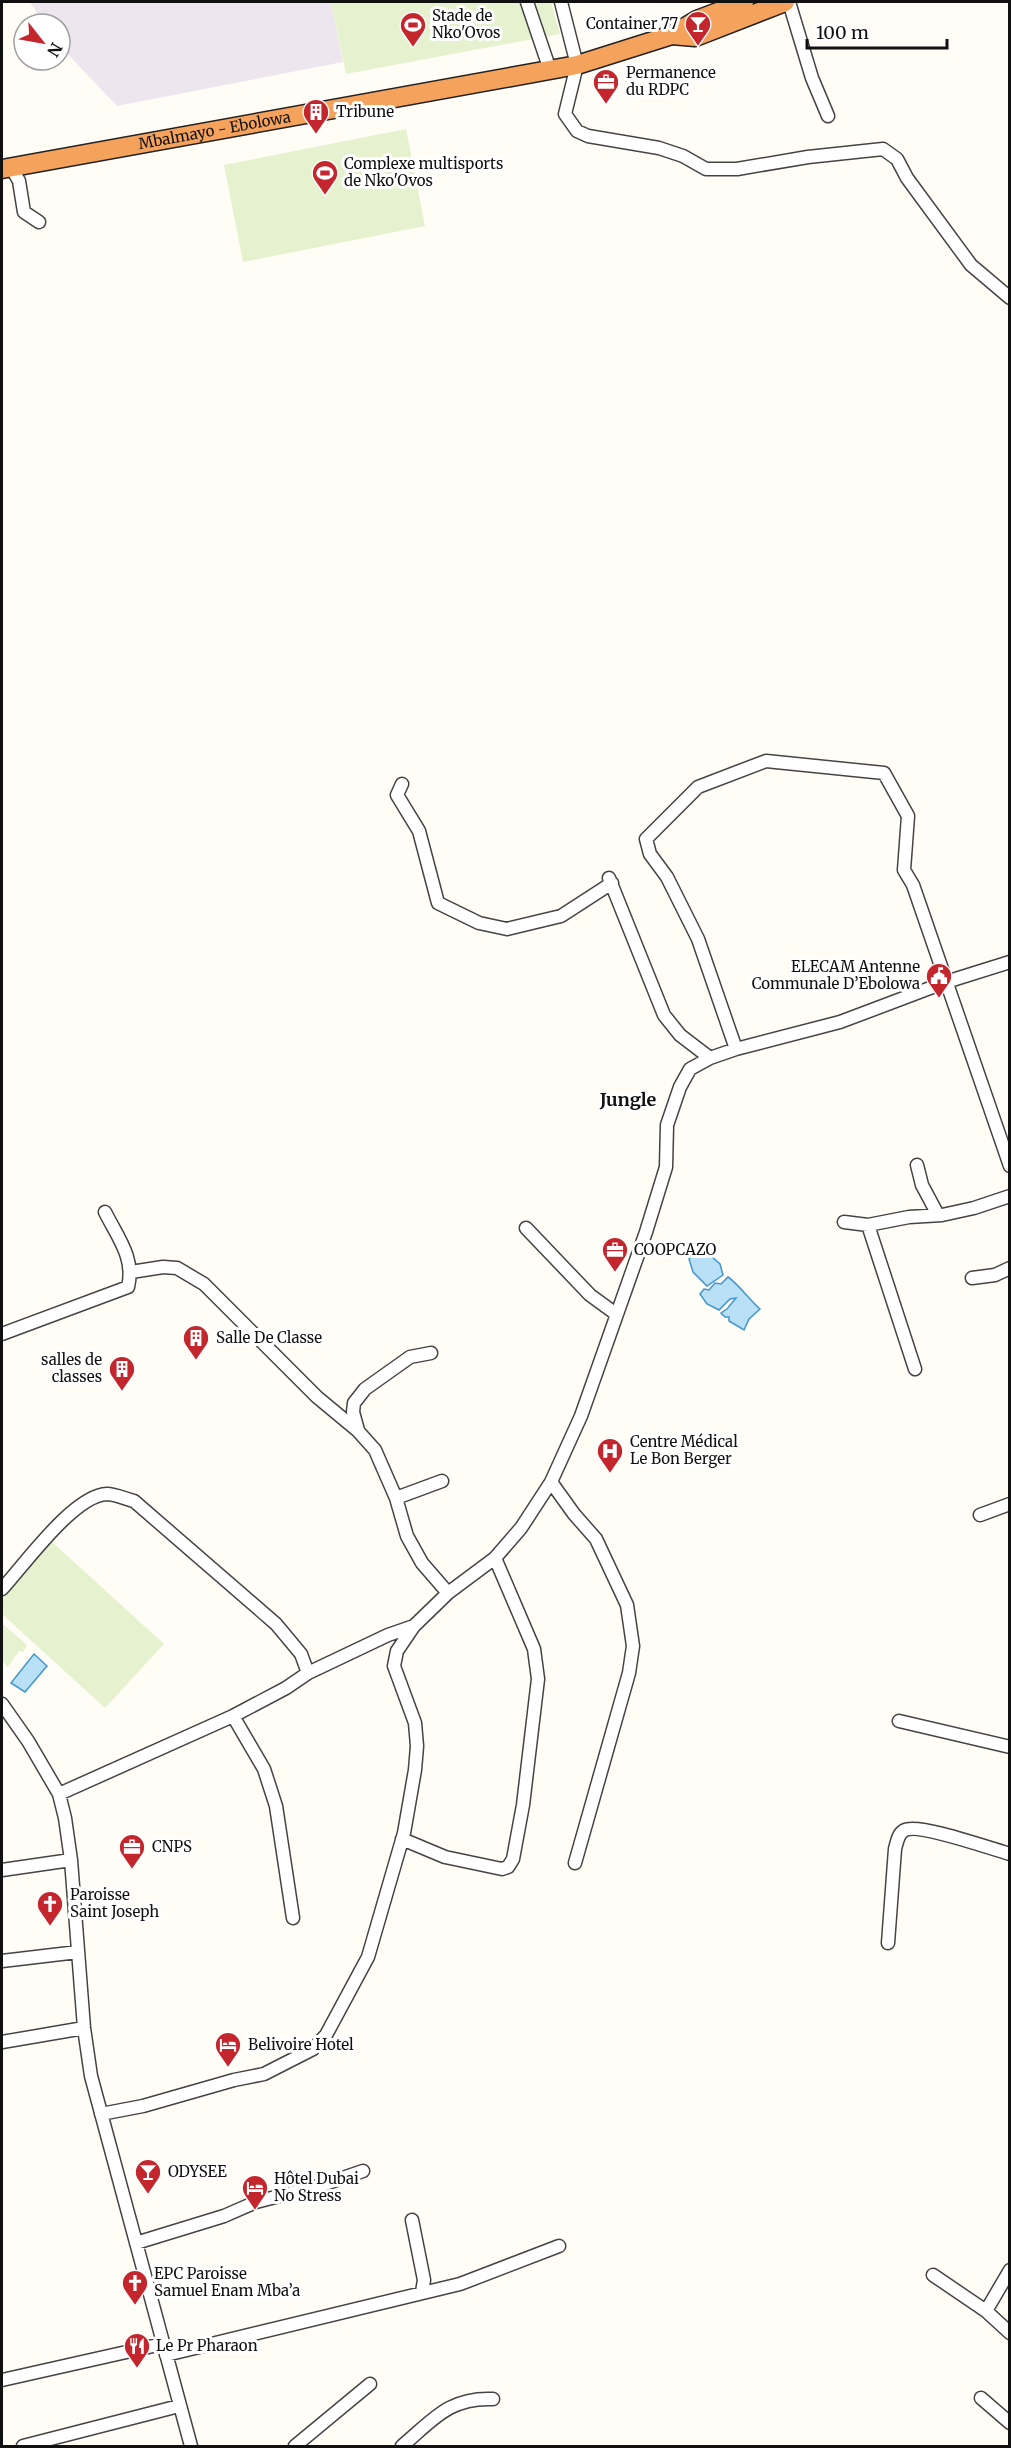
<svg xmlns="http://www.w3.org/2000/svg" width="1011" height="2448" font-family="Merriweather,serif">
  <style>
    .industrial { fill: #eee6ef }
    .pitch { fill: #e6f2cf }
    .water { fill: #b9e0f7; stroke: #3f96cf; stroke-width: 1.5 }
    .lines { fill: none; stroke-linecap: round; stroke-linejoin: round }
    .minor-casing { stroke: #444; stroke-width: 15 }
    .highway-casing { stroke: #222; stroke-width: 21 }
    .minor { stroke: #fff; stroke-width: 12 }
    .highway { stroke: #f5a25d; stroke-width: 18 }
    .labels { text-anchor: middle; stroke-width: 6; stroke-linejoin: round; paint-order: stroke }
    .poi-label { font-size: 15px; fill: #111; stroke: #fff; text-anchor: start }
    .street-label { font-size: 15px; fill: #111; stroke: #fff }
    .quarter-label { font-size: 18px; font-weight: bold; fill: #111; stroke: #fff }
  </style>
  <rect width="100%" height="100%" fill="#fffdf5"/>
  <path class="industrial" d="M30,2H331L343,62L117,106L60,46V24H44Z"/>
  <path class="pitch" d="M331,2H551L560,34L346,74Z
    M406,129L425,226L243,262L224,165Z
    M50,1540L164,1644L105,1708L2,1614V1592Z
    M2,1623L27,1645L23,1652L19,1651L8,1667L2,1661Z"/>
  <path class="water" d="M701,1247L720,1264L723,1275L707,1286L693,1272L689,1259Z
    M728,1277C735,1281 751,1301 760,1309L749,1319L744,1330L729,1321V1317H725L721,1313L727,1309L736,1298L730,1299L719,1310L707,1304L700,1294L704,1289L709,1290L715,1283L721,1284Z
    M34,1654L47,1666L25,1692L11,1683Z"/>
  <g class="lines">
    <g class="minor-casing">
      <path id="minor" d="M527,2L550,70
        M561,2L577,65L565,114L577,131L588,136L659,148L683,156L706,169H737L808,157L883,149L897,159L907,178L971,265L1010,298
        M789,2L812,78L828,116
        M11,167L19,181L24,212L39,222
        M402,784L397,795L419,831L438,903L479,923L507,929L561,916L612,883
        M609,878L664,1015L680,1035L710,1058
        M736,1049L698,939L667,877L650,854L646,839L698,787L766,761L884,773L908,816L904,870L913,885L1010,1166
        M917,1165L922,1185L938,1215
        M844,1222L868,1225L909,1217L942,1215L974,1208L1010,1196
        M868,1225L915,1369
        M526,1228L590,1295L616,1314
        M131,1272L163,1267L177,1268L204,1284L317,1397L358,1431L375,1450L396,1498L407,1536L422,1563L448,1593
        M972,1278L995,1275L1010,1268
        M2,1334L128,1287C135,1258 118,1238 105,1212
        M358,1430L353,1412L354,1403L365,1389L410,1357L431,1353
        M551,1482L574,1514L596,1539L627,1605L633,1646L629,1673L575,1863
        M396,1498L442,1481
        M980,1515L1010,1504
        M2,1589C25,1564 74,1495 107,1494C115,1494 126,1499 134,1501L276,1624L301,1654L308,1673
        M2,1704L28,1741L59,1794L65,1818L71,1860L84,2028L91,2076L191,2446
        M233,1716L264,1769L276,1806L293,1918
        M899,1721L1010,1747
        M59,1794L233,1716L286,1688L308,1673L388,1635L414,1626L448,1593L495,1558L521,1528L551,1482L581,1416L646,1232L666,1167L667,1125L680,1087L690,1069L710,1058L736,1049L840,1022L946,982L1010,962
        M402,1839L445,1857L502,1869L508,1867L513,1859L523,1805L538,1679L534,1649L495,1558
        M2,1870L71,1860
        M888,1943L895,1849C897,1842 898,1833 905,1830C919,1823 992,1849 1010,1854
        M2,1961L78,1952
        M2,2042L84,2028
        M101,2114L143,2106L234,2080L264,2074L313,2049L326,2035L368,1957L404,1833L415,1770L417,1746L415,1723L394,1666L397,1651L414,1626
        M412,2220L424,2280L422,2292
        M136,2243L224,2216L256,2202L322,2185L363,2171
        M933,2275L986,2311L1010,2333
        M986,2311L1010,2270
        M166,2355L460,2284L559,2246
        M2,2380L162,2344
        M981,2398L1010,2423
        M23,2446L179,2406
        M295,2446L370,2384
        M402,2446C433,2420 449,2397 493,2399"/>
    </g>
    <g class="highway-casing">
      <g id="highway">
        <path d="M672,35L695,37L785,2"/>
        <path id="s1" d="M2,169L577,65L672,35L697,20L744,2"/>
      </g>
    </g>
    <use href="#minor" class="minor"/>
    <use href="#highway" class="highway"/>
  </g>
  <defs>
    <g id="bar-pin" transform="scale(1.35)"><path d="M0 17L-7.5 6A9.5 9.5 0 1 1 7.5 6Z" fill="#c4262e" stroke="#fff"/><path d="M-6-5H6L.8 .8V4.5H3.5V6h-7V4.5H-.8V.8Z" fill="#fff"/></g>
    <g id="stadium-pin" transform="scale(1.35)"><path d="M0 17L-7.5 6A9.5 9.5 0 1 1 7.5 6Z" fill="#c4262e" stroke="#fff"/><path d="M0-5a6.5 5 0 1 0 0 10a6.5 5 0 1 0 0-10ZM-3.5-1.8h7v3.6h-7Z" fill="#fff"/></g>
    <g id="office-pin" transform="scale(1.35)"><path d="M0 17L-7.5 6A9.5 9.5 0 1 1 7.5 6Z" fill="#c4262e" stroke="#fff"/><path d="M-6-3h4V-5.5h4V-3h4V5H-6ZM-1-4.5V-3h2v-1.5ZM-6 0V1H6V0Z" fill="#fff"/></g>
    <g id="building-pin" transform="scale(1.35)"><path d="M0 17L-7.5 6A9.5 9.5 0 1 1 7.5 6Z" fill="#c4262e" stroke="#fff"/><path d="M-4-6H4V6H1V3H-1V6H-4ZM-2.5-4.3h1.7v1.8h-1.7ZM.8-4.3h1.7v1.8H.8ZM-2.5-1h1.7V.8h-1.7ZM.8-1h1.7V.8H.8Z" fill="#fff"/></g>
    <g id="civic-pin" transform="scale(1.35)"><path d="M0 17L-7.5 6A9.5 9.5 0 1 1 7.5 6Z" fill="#c4262e" stroke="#fff"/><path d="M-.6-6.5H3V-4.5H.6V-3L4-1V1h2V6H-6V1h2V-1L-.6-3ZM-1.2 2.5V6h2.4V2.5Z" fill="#fff"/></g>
    <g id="hospital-pin" transform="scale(1.35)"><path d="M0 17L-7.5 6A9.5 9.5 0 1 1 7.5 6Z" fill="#c4262e" stroke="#fff"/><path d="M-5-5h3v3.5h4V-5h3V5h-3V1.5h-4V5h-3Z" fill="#fff"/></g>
    <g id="church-pin" transform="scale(1.35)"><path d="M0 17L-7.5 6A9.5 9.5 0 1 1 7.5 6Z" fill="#c4262e" stroke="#fff"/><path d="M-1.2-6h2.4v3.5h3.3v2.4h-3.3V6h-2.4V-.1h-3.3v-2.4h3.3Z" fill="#fff"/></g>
    <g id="hotel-pin" transform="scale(1.35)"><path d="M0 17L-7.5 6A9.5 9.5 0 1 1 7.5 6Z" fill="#c4262e" stroke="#fff"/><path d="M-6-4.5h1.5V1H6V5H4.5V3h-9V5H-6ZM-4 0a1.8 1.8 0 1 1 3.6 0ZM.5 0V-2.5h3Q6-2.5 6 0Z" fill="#fff"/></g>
    <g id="restaurant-pin" transform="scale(1.35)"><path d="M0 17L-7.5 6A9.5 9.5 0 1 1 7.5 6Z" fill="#c4262e" stroke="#fff"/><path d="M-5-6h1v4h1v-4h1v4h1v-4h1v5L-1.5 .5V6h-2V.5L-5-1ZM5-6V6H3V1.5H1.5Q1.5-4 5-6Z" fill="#fff"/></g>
  </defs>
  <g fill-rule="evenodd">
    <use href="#bar-pin" x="698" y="24"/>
    <use href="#stadium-pin" x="413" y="25"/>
    <use href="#office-pin" x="606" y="82"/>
    <use href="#building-pin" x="316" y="112"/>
    <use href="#stadium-pin" x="325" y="173"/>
    <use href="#civic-pin" x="939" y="976"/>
    <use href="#office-pin" x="615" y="1250"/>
    <use href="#building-pin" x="196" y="1338"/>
    <use href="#building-pin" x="122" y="1369"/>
    <use href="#hospital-pin" x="610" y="1451"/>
    <use href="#office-pin" x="132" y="1847"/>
    <use href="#church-pin" x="50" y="1904"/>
    <use href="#hotel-pin" x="228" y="2045"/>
    <use href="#bar-pin" x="148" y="2172"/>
    <use href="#hotel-pin" x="255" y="2188"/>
    <use href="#church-pin" x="135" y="2283"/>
    <use href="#restaurant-pin" x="137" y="2346"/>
  </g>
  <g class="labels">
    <g class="poi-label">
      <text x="432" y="21">Stade de<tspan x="432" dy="17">Nko'Ovos</tspan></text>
      <text x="678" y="29" text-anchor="end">Container 77</text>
      <text x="626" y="78">Permanence<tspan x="626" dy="17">du RDPC</tspan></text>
      <text x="336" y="117">Tribune</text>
      <text x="344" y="169">Complexe multisports<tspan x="344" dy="17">de Nko'Ovos</tspan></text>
      <text x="920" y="972" text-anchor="end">ELECAM Antenne<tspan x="920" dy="17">Communale D’Ebolowa</tspan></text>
      <text x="634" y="1255">COOPCAZO</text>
      <text x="216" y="1343">Salle De Classe</text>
      <text x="102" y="1365" text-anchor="end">salles de<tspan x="102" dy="17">classes</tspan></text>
      <text x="630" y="1447">Centre Médical<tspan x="630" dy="17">Le Bon Berger</tspan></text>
      <text x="152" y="1852">CNPS</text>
      <text x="70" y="1900">Paroisse<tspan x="70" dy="17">Saint Joseph</tspan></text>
      <text x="248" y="2050">Belivoire Hotel</text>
      <text x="168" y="2177">ODYSEE</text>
      <text x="274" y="2184">Hôtel Dubai<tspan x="274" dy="17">No Stress</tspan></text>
      <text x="154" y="2279">EPC Paroisse<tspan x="154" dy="17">Samuel Enam Mba’a</tspan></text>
      <text x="156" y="2351">Le Pr Pharaon</text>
    </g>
    <g class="street-label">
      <text dy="5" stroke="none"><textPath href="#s1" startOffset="216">Mbalmayo - Ebolowa</textPath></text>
    </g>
    <g class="quarter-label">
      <text x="628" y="1106">Jungle</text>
    </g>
  </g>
  <rect width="1011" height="2448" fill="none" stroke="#111111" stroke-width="6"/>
  <g transform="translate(42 42) rotate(121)"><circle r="28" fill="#ffffff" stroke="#a0a0a0" stroke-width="1.5"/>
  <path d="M0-4.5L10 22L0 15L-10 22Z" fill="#c4262e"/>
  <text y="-9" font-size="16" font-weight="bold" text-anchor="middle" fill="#111111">N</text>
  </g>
  <path d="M807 39v9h140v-9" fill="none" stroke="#111111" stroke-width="3"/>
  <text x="816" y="39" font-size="18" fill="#111111" stroke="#ffffff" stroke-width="4.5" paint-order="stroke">100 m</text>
</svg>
